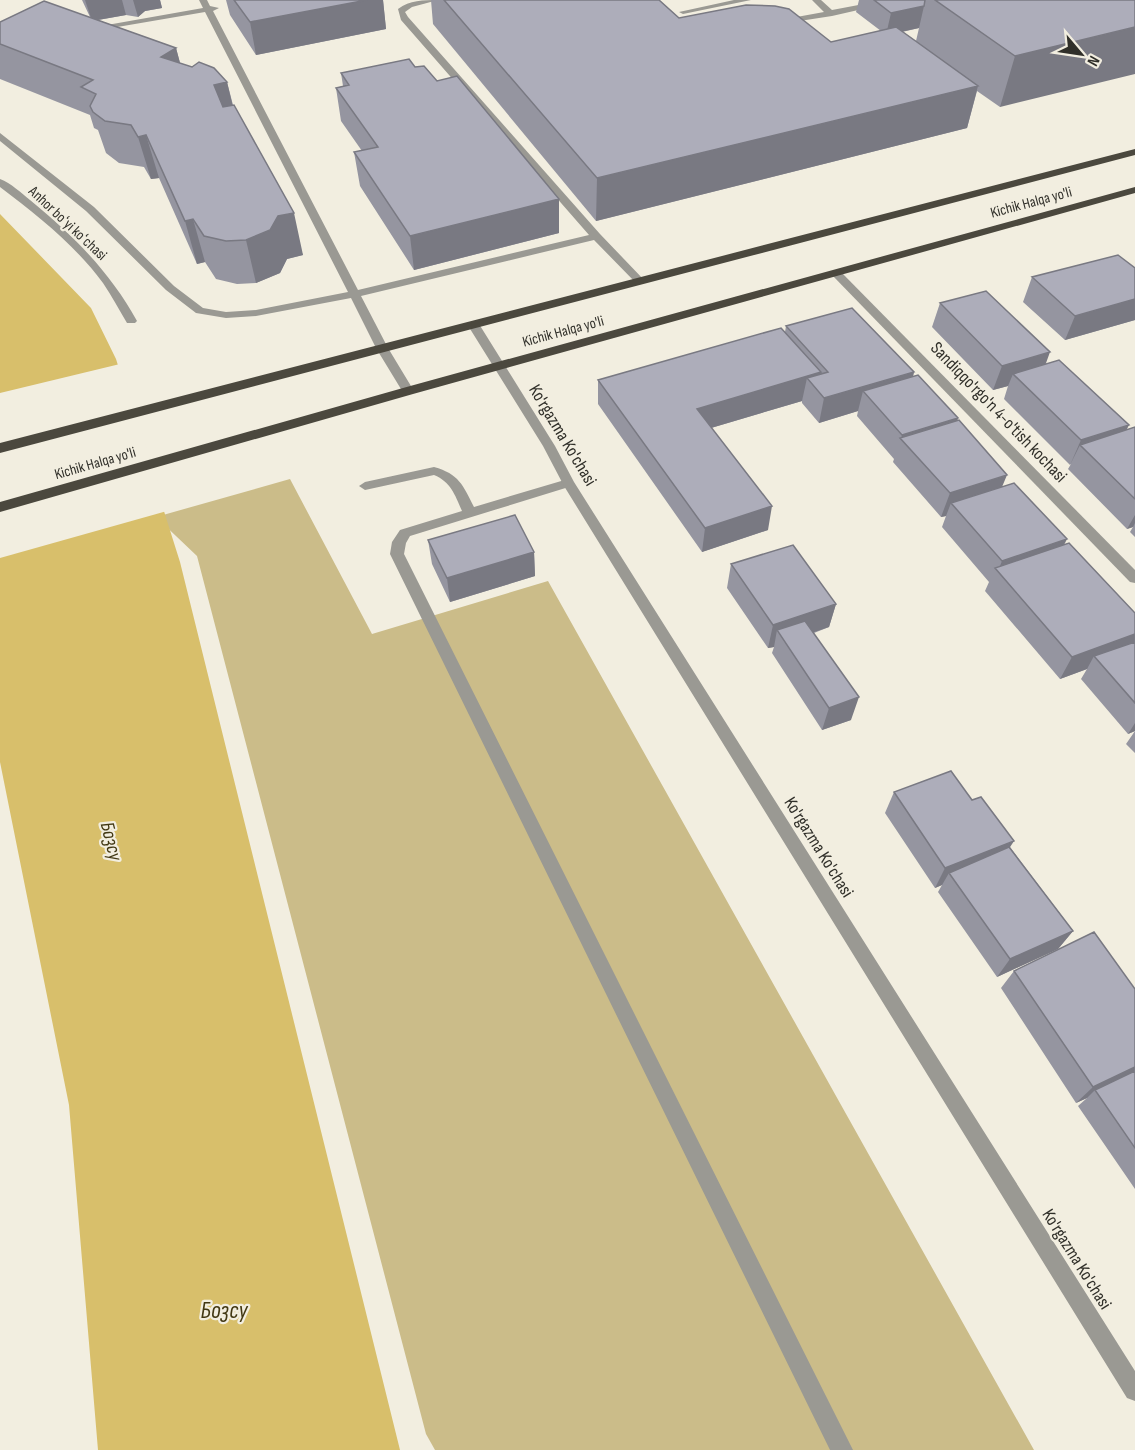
<svg xmlns="http://www.w3.org/2000/svg" width="1135" height="1450" font-family="'Sofia Sans Condensed',sans-serif">
  <style>
    .green { fill: #cbbc89 }
    .water { fill: #d8bf6b }
    .pier { fill: #f2eee0 }
    .lines { fill: none; stroke-linecap: round; stroke-linejoin: round }
    .service { fill: #9a9993; fill-rule: evenodd }
    .pedestrian { fill: #9a9993; fill-rule: evenodd }
    .minor { fill: #9a9993; fill-rule: evenodd }
    .tertiary { fill: #9a9993; fill-rule: evenodd }
    .trunk { fill: #4b483e; fill-rule: evenodd }
    .wall { fill: #9595a0; fill-rule: evenodd }
    .shaded-wall { fill: #797982 }
    .building { fill: #adadba; stroke: #797982; stroke-width: 1.5 }
    .labels { text-anchor: middle; stroke-width: 4.5; stroke-linejoin: round; paint-order: stroke }
    .far-street-label { font-size: 15px; fill: #302f29; stroke: #f2eee0 }
    .street-label { font-size: 18px; fill: #302f29; stroke: #f2eee0 }
    .water-label { font-size: 20px; font-style: italic; fill: #423813; stroke: #f2eee0 }
    .near-water-label { font-size: 24px; font-style: italic; fill: #423813; stroke: #f2eee0 }
  </style>
  <rect width="100%" height="100%" fill="#f2eee0"/>
  <path class="green" d="M290,479L372,634L548,581L1034,1450H435L426,1434L197,556L156,517Z"/>
  <path class="water" d="M0,214L91,308L116,359L180,562L400,1450H98L69,1105L0,762Z"/>
  <path class="pier" d="M120,364L167,511L0,558V393Z"/>
  <g class="lines">
    <path class="service" d="M199,0H207L210,6L219,8L213,11L358,290L589,235L401,20L398,9C410,0 423,0 438,0L412,7L405,12L408,17L600,234L645,281L644,283H636L594,240L361,296L388,348L414,391L408,395L404,394L376,348L351,298L256,316L226,318L196,313L166,290L86,211L0,141V133L94,207L174,286L203,308L226,312L256,310L348,292L205,12L94,31L90,28L203,8Z
      M734,0H751L683,14L679,12Z
      M812,0H821L832,10L885,0H902L832,16L780,24V20L824,12Z
      M434,467C459,474 463,485 474,507L568,479L574,483L572,486L410,536L406,543L404,554L853,1450H830L390,554L392,542L400,530L462,511C455,495 451,482 434,475L365,490L359,486L365,482Z"/>
    <path class="pedestrian" d="M0,179C11,183 21,193 30,200C73,235 110,272 137,321L135,323H127C119,310 112,296 103,283C75,245 37,215 0,187Z"/>
    <path class="minor" d="M836,270L840,271L1135,570V583L1130,582L832,275L831,273Z"/>
    <path class="tertiary" d="M473,321L479,324L555,446L574,482L1135,1371V1401L1127,1398L564,486L543,446L467,324Z"/>
    <path class="trunk" d="M1135,149V155L0,453V443Z
      M1135,187V193L413,394L0,512V502L403,388Z"/>
  </g>
  <path class="wall" d="M82,0H160L162,8L145,11L138,17L126,15L98,20L176,48L180,63L227,82L233,105L303,255L287,259L280,273L256,283L237,284L216,279L205,262L197,264L159,178L151,179L144,167L119,163L106,153L98,130L94,128L90,115L0,79V22L90,17Z
    M226,0H383L386,29L256,55L230,15Z
    M431,0H659L679,18L831,42L881,31L856,12L859,0H1135L1000,107L977,91L967,128L596,221L433,24ZM919,28L916,41L902,32Z
    M415,67L559,233L414,270L360,186L354,152L362,151L341,121L336,88L343,86L341,73Z
    M1135,268V320L1065,340L1023,302L1032,277Z
    M940,303L1045,364L1126,430L1135,427V537L1130,532L1133,527L1127,529L1068,469L1071,464L1070,465L1004,399L1008,386L993,390L932,327Z
    M786,326L914,372L913,377L958,418L957,421L1002,486L1135,613V753L1126,744L1135,731L1128,734L1081,679L1087,669L1060,679L985,591L989,582L942,527L946,516L941,517L893,462L894,459L857,416L858,411L819,423L802,403V401L711,428L768,530L702,552L598,404V380L785,332Z
    M428,540L534,552L535,576L450,602L432,564Z
    M731,564L836,604L829,627L814,633L851,720L822,730L772,653L774,647L768,648L727,588Z
    M894,792L972,800L1010,847L1073,931L1058,949L997,977L938,892L942,885L935,888L885,813Z
    M1014,971L1135,989V1189L1078,1106L1087,1098L1076,1103L1001,988Z"/>
  <path class="shaded-wall" d="M85,0H122L126,15L92,21Z
    M133,0H160L162,8L145,11L138,17Z
    M367,0H383L386,29L256,55L250,22Z
    M924,6L919,28L886,35L891,13Z
    M1135,27V74L1000,107L1015,56Z
    M176,48L187,89L161,57Z
    M227,82L237,124L224,126L214,85Z
    M978,86L967,128L596,221L597,178Z
    M146,135L159,178L151,179L138,137Z
    M559,199V233L414,270L410,236Z
    M294,213L303,255L287,259L280,273L256,283L246,240L278,216Z
    M193,219L205,262L197,264L185,221Z
    M1135,299V320L1065,340L1075,316Z
    M1050,352L1041,377L1013,374L1008,386L993,390L1002,366Z
    M821,372L817,390L807,378L802,401L694,433L697,409Z
    M914,372L907,397L863,391L858,411L819,423L824,398Z
    M958,418L950,443L901,439L902,435Z
    M1129,425L1117,449L1080,445L1070,465L1081,440Z
    M1007,475L997,499L951,503L946,516L941,517L950,493Z
    M772,506L768,530L702,552L705,528Z
    M1135,515V523L1133,527L1127,529Z
    M1067,539L1055,563L998,571L1002,561Z
    M534,552L535,576L450,602L447,578Z
    M836,604L829,627L785,642L777,630L774,647L768,648L773,625Z
    M1135,634V651L1094,656L1087,669L1060,679L1072,657Z
    M859,697L851,720L822,730L829,708Z
    M1135,723V731L1128,734Z
    M1014,841L1001,861L949,873L942,885L935,888L945,868Z
    M1073,931L1058,949L997,977L1010,959Z
    M1135,1067V1074L1095,1090L1087,1098L1076,1103L1093,1087Z"/>
  <path class="building" d="M234,0H367L250,22Z
    M444,0H659L679,18L746,5L775,6L789,9L831,42L896,27L978,86L597,178Z
    M874,0H925L924,6L891,13Z
    M935,0H1135V27L1015,56Z
    M44,1L176,48L161,57L192,67L199,62L214,68L227,82L214,85L223,107L234,105L294,213L278,216L270,230L246,240L226,241L204,236L193,219L185,221L146,135L138,137L131,125L105,121L93,112L90,106L96,94L81,87L93,80L0,44V22Z
    M409,59L415,67L424,66L437,81L457,76L559,199L410,236L354,152L378,147L336,88L349,85L341,73Z
    M1118,255L1135,268V299L1075,316L1032,277Z
    M986,291L1050,352L1002,366L940,303Z
    M852,308L914,372L824,398L807,378L828,372L786,326Z
    M781,328L821,372L697,409L772,506L705,528L598,380Z
    M1059,360L1129,425L1081,440L1013,374Z
    M918,375L958,418L902,435L863,391Z
    M959,420L1007,475L950,493L900,438Z
    M1135,427V499L1080,445Z
    M1014,483L1067,539L1002,561L951,503Z
    M515,515L534,552L447,578L428,540Z
    M1069,543L1135,613V634L1072,657L995,568Z
    M793,545L836,604L773,625L731,564Z
    M805,621L859,697L829,708L777,630Z
    M1135,642V703L1094,656Z
    M951,771L972,800L981,797L1014,841L945,868L894,792Z
    M1009,847L1073,931L1010,959L949,873Z
    M1094,932L1135,989V1067L1093,1087L1014,971Z
    M1135,1071V1148L1095,1090Z"/>
  <g class="labels">
    <g class="far-street-label">
      <text transform="translate(1031 202) rotate(-15)" y="5">Kichik Halqa yo'li</text>
      <text transform="translate(68 223) rotate(43)" y="5">Anhor boʻyi koʻchasi</text>
      <text transform="translate(563 331) rotate(-15)" y="5">Kichik Halqa yo'li</text>
      <text transform="translate(95 463) rotate(-16)" y="5">Kichik Halqa yo'li</text>
    </g>
    <g class="street-label">
      <text transform="translate(999 412) rotate(46)" y="6">Sandiqqo'rgo'n 4-o'tish kochasi</text>
      <text transform="translate(563 435) rotate(59)" y="6">Ko'rgazma Ko'chasi</text>
      <text transform="translate(819 847) rotate(58)" y="6">Ko'rgazma Ko'chasi</text>
      <text transform="translate(1077 1259) rotate(58)" y="6">Ko'rgazma Ko'chasi</text>
    </g>
    <g class="water-label">
      <text transform="translate(112 841) rotate(76)" y="7">Бозсу</text>
    </g>
    <g class="near-water-label">
      <text x="224" y="1318">Бозсу</text>
    </g>
  </g>
  <g transform="translate(1081 54) rotate(119)" stroke="#f2eee0" stroke-width="4.5" paint-order="stroke">
  <path d="M0-4.5L10 22L0 15L-10 22Z" fill="#302f29"/>
  <text y="-9" font-size="16" font-weight="bold" text-anchor="middle" fill="#302f29">N</text>
  </g>
</svg>
